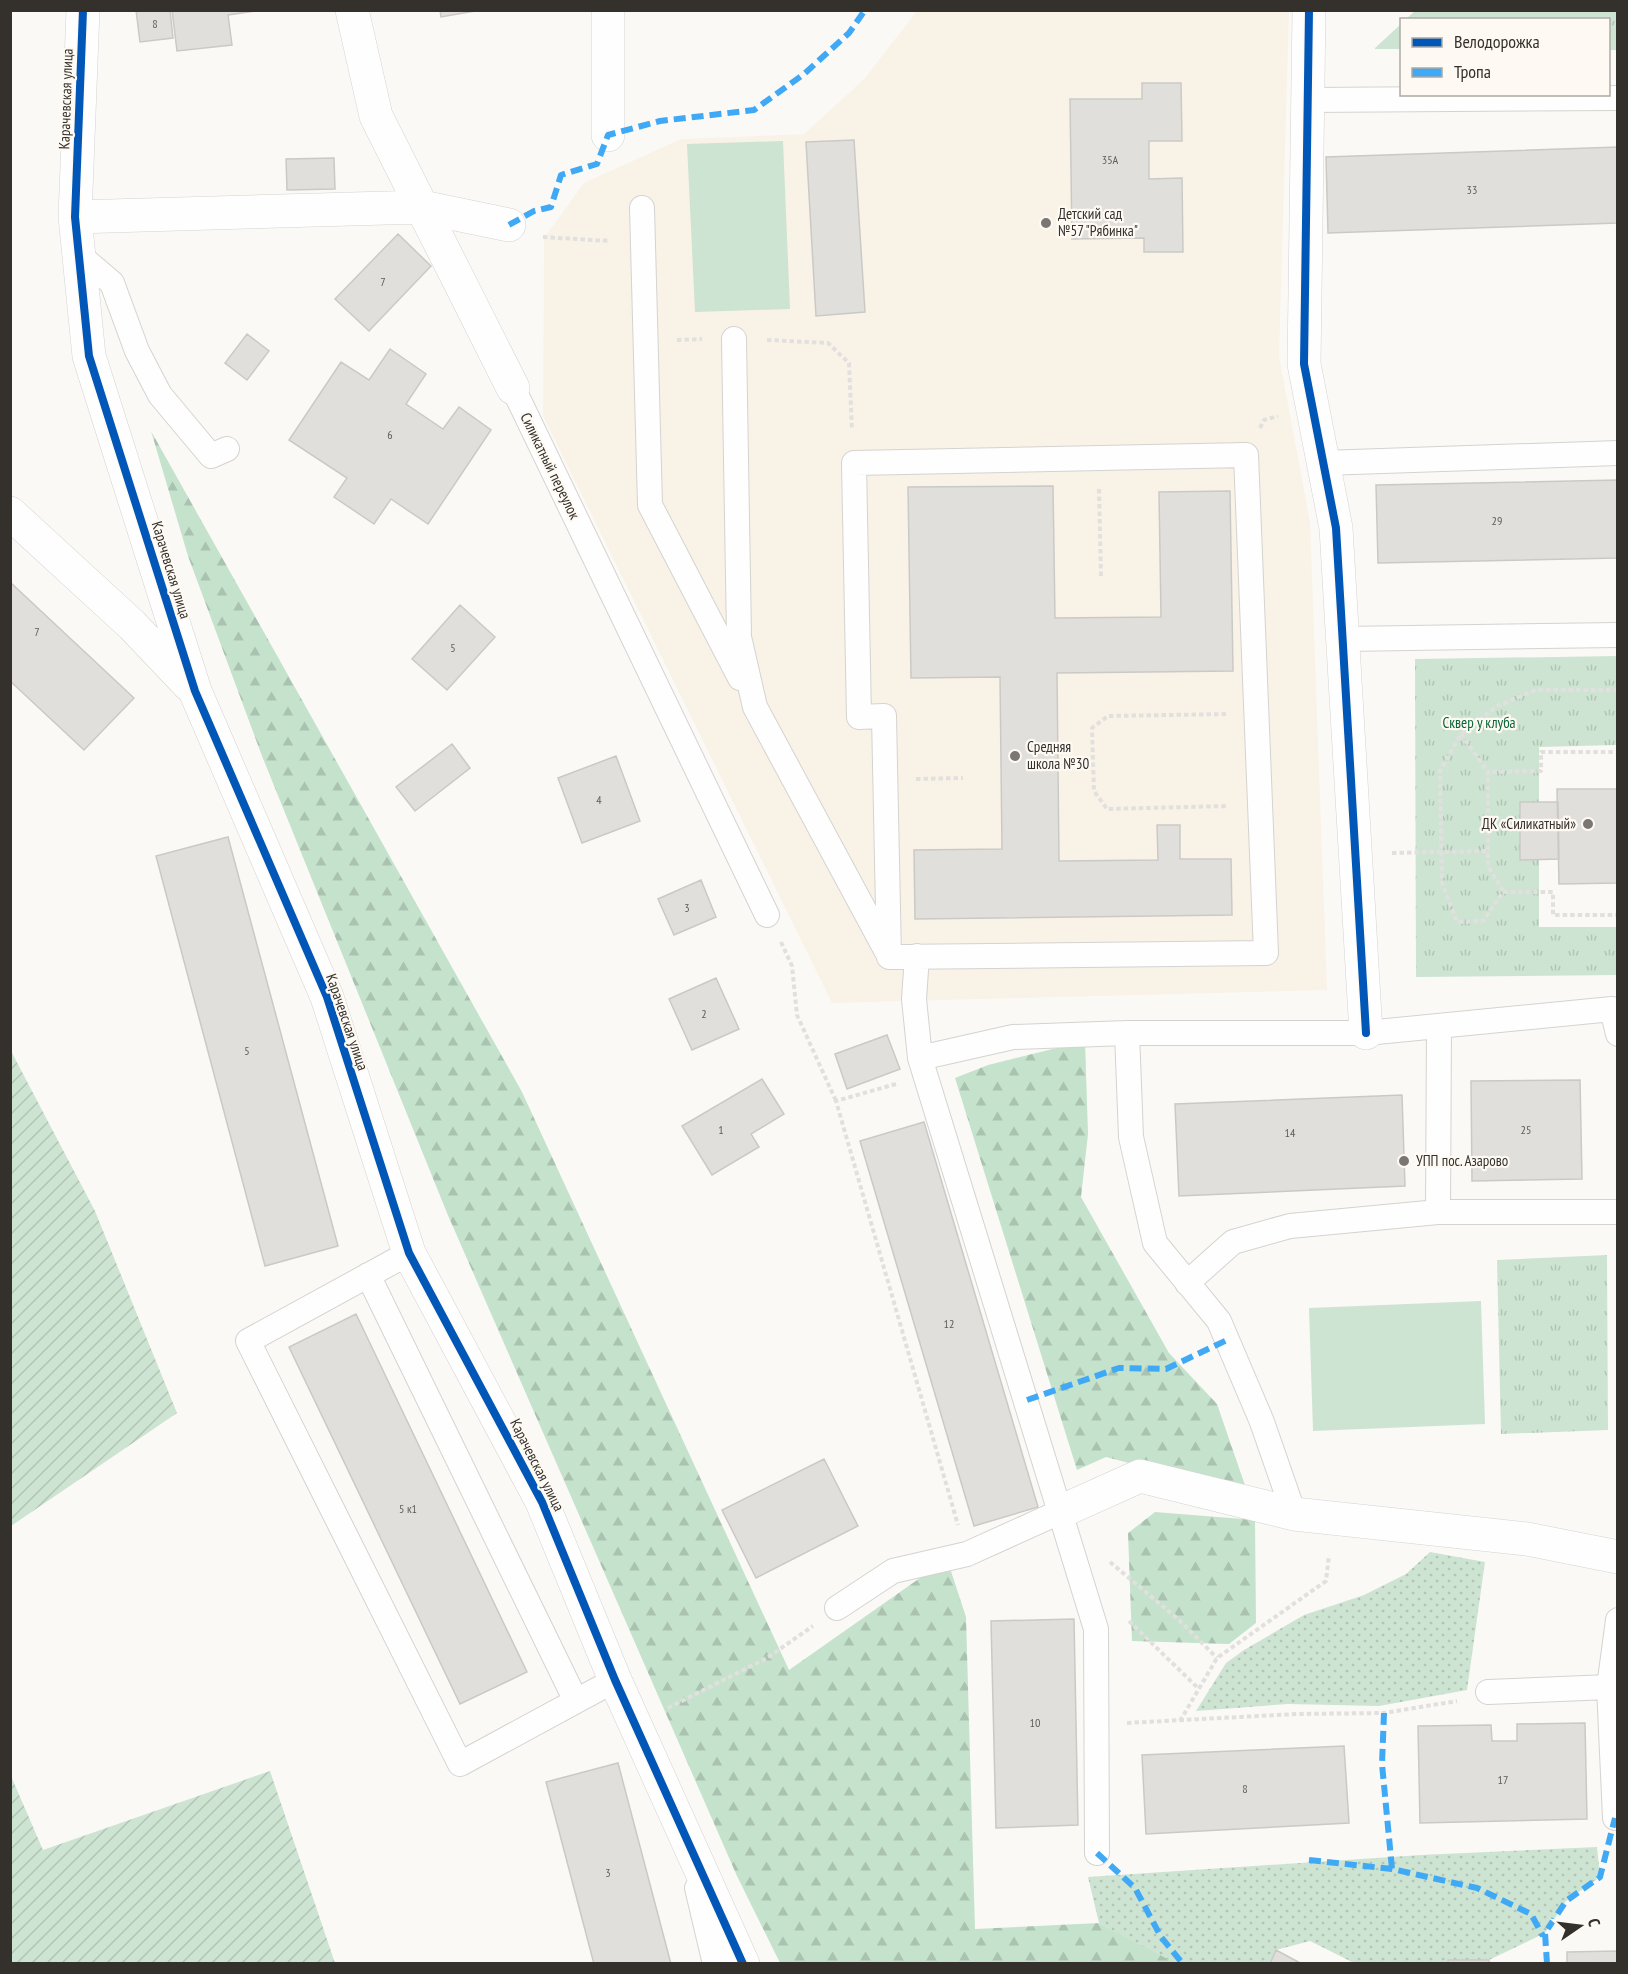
<svg xmlns="http://www.w3.org/2000/svg" width="1628" height="1974" font-family="'PT Sans Narrow',sans-serif">
  <style>
    .built { fill: #f9f2e7 }
    .grass { fill: url(#grass-dots) }
    .forest { fill: url(#forest-firs) }
    .park { fill: url(#park-tufts) }
    .garden { fill: url(#garden-furrows) }
    .pitch { fill: #cde4d2 }
    .building { fill: #e1dfdc; stroke: #cbc9c6; stroke-width: 1.5 }
    .lines { fill: none; stroke-linecap: round; stroke-linejoin: round }
    .service-casing { stroke: #d5d3d0; stroke-width: 26 }
    .minor-casing { stroke: #d5d3d0; stroke-width: 34 }
    .path { stroke: #e2e0df; stroke-width: 4; stroke-dasharray: 4.5 3; stroke-linecap: butt }
    .service { stroke: #fefefe; stroke-width: 24 }
    .minor { stroke: #fefefe; stroke-width: 33 }
    .quiet { stroke: #3fa9f5; stroke-width: 6; stroke-dasharray: 12 6; stroke-linecap: butt }
    .cycleway-casing { stroke: #fefaf3; stroke-width: 11 }
    .cycleway { stroke: #0057b8; stroke-width: 8 }
    .poi-dot { fill: #7a7773; stroke: #fefaf3; stroke-width: 2 }
    .labels { text-anchor: middle; stroke-width: 4.5; stroke-linejoin: round; paint-order: stroke }
    .number-label { font-size: 12px; fill: #5f5c59 }
    .street-label { font-size: 15px; fill: #34312d; stroke: #fefaf3 }
    .poi-label { font-size: 15px; fill: #34312d; stroke: #fefaf3; text-anchor: start }
    .park-label { font-size: 15px; fill: #086537; stroke: #fefaf3 }
  </style>
  <defs>
    <pattern id="grass-dots" width="8" height="8" patternUnits="userSpaceOnUse" patternTransform="scale(1.5)"><rect width="8" height="8" fill="#cde4d2"/><path d="M2 2h.1M6 6h.1" fill="none" stroke="#b1c4b5" stroke-width="1.8" stroke-linecap="round"/></pattern>
    <pattern id="forest-firs" width="22" height="20" patternUnits="userSpaceOnUse" patternTransform="scale(1.5)"><rect width="22" height="20" fill="#c5e2cc"/><path d="M5 1l3.5 6h-7zM16 11l3.5 6h-7z" fill="#aac2b0"/></pattern>
    <pattern id="park-tufts" width="24" height="20" patternUnits="userSpaceOnUse" patternTransform="scale(1.5)"><rect width="24" height="20" fill="#cde4d2"/><path d="M3 7l-1-3M5 7V3M7 7l1-3M15 17l-1-3M17 17v-4M19 17l1-3" fill="none" stroke="#b1c4b5"/></pattern>
    <pattern id="garden-furrows" width="10" height="10" patternUnits="userSpaceOnUse" patternTransform="scale(1.5)"><rect width="10" height="10" fill="#cde4d2"/><path d="M-1 1l2-2M0 10L10 0M9 11l2-2" fill="none" stroke="#b1c4b5"/></pattern>
  </defs>
  <rect width="100%" height="100%" fill="#fbf9f6"/>
  <path class="built" d="M917,11H1289L1279,356L1310,522L1327,990L832,1003L543,416L544,238L584,183L681,139L804,134L864,79Z"/>
  <path class="grass" d="M1430,1552L1485,1562L1467,1690L1379,1706L1288,1704L1196,1711L1226,1663L1244,1650L1304,1615L1364,1595L1406,1574Z
    M1597,1847L1600,1877L1566,1901L1545,1933L1489,1960H1448L1446,1964L1354,1963L1310,1941L1276,1950L1270,1963L1175,1964L1099,1923L1088,1877L1421,1855Z"/>
  <path class="forest" d="M151,431L522,1092L789,1670L947,1559L966,1617L975,1929L1099,1923L1175,1963H780L737,1876L447,1213L262,756L188,556Z
    M1085,1041L1088,1134L1081,1197L1169,1353L1217,1404L1248,1494L1106,1457L1077,1470L955,1078L988,1065Z
    M1155,1512L1255,1520L1256,1623L1229,1644L1132,1641L1128,1533Z"/>
  <path class="park" d="M1415,11H1617V50H1609L1608,20L1406,19Z
    M1401,24V49H1375V48Z
    M1617,656V745L1539,747V927H1617V975L1416,977L1415,659Z
    M1607,1255L1608,1430L1501,1434L1497,1260Z"/>
  <path class="garden" d="M11,1051L95,1211L177,1413L11,1526Z
    M270,1771L335,1963H11V1776L43,1850Z"/>
  <path class="pitch" d="M783,141L790,309L695,312L687,144Z
    M1481,1301L1485,1424L1313,1431L1309,1308Z"/>
  <path class="building" d="M136,10H170L173,38L140,42Z
    M172,10H255V11L228,15L232,45L177,51Z
    M440,10H481L441,17Z
    M1142,83H1181L1182,141H1149V179L1182,178L1183,252H1144V238L1072,239L1070,99H1142Z
    M854,140L865,312L816,316L806,142Z
    M1618,147V223L1328,233L1326,157Z
    M334,158L335,189L287,190L286,159Z
    M398,234L431,266L369,331L335,299Z
    M247,334L269,351L247,380L225,363Z
    M390,349L426,374L406,404L443,429L459,407L491,430L428,524L391,499L374,524L334,497L347,478L289,440L341,362L369,380Z
    M1618,480V558L1378,563L1376,485Z
    M1053,486L1055,618L1161,617L1159,492L1230,491L1233,671L1057,673L1059,861L1158,860L1157,825H1180V859H1231L1232,915L915,919L914,850L1002,849L1000,677L911,678L908,487Z
    M10,582L134,698L84,750L10,681Z
    M460,605L495,637L447,690L412,659Z
    M452,744L470,768L415,811L396,787Z
    M616,756L640,821L582,843L558,778Z
    M1617,776L1618,883L1559,884L1557,789H1617Z
    M1520,802H1558L1559,859L1520,860Z
    M228,837L338,1246L265,1266L156,856Z
    M701,880L716,917L674,935L658,899Z
    M716,978L739,1029L692,1050L669,999Z
    M887,1035L900,1069L847,1089L835,1054Z
    M762,1079L784,1114L751,1134L759,1147L712,1175L682,1126Z
    M1580,1080L1582,1179L1472,1181L1471,1081Z
    M1402,1095L1405,1186L1179,1196L1175,1104Z
    M924,1122L1038,1507L974,1526L860,1141Z
    M356,1314L527,1672L460,1704L289,1347Z
    M824,1459L858,1526L756,1578L722,1510Z
    M1074,1619L1078,1825L996,1828L991,1621Z
    M1585,1723L1587,1819L1420,1823L1418,1726L1491,1725L1492,1741H1517V1724Z
    M1344,1746L1349,1823L1146,1834L1142,1755Z
    M618,1763L671,1964H594L546,1782Z
    M1276,1950L1302,1964H1270Z
    M1618,1951V1964H1567V1952Z
    M1448,1960H1489V1964H1448Z"/>
  <g class="lines">
    <g class="service-casing">
      <path id="service" d="M1307,100L1618,98
        M642,208L650,505L740,678
        M78,254L112,283L137,351L160,395L211,456L227,449
        M734,339L739,637L755,707L887,952
        M513,388L767,915
        M1246,455L1266,953L889,957L884,716L859,717L854,463Z
        M1323,463L1618,453
        M1343,639L1618,635
        M917,956L914,999L920,1058L1013,1037L1127,1033H1366L1612,1009L1618,1034
        M1439,1026L1438,1212H1618
        M1127,1033L1131,1137L1155,1243L1219,1321L1262,1422L1294,1514
        M920,1058L1096,1629L1097,1853
        M409,1253L248,1341L460,1764L615,1680
        M368,1275L576,1701
        M1187,1283L1233,1242L1290,1226L1438,1212
        M837,1608L893,1571L967,1554L1062,1511
        M1488,1692L1609,1687
        M1615,1818L1609,1687L1618,1620
        M697,1888L715,1964"/>
    </g>
    <g class="minor-casing">
      <path id="minor" d="M83,10L75,217L89,356L195,691L327,997L409,1253L542,1502L615,1680L743,1964
        M352,10L376,116L513,388
        M608,10V135
        M1309,10L1304,364L1336,528L1366,1033
        M75,217L422,207L509,225
        M10,513L132,625L189,685
        M1062,1511L1140,1476L1294,1514L1527,1539L1618,1557"/>
    </g>
    <path class="path" d="M543,237L610,241
      M677,340L702,339
      M767,340L828,343L849,363L852,430
      M1260,428L1264,420L1278,416
      M1099,489L1101,576
      M1618,690H1536L1497,706L1461,734L1440,771L1442,883L1457,922L1483,921L1503,892H1553V915H1618
      M1226,714L1108,716L1092,728L1094,791L1107,809L1227,806
      M1461,734L1488,772
      M916,779L963,778
      M1392,853L1487,851
      M1503,891L1488,866V772L1541,771V752H1618
      M781,942L792,966L797,1015L836,1101
      M896,1084L836,1101L958,1525
      M1110,1562L1179,1620L1217,1658
      M1129,1621L1199,1689
      M668,1708L767,1658L813,1626
      M1180,1721L1217,1658L1326,1581L1329,1555
      M1127,1723L1296,1714L1384,1713L1457,1701"/>
    <use href="#service" class="service"/>
    <use href="#minor" class="minor"/>
    <path class="quiet" d="M509,225L534,211L551,207L561,175L597,164L608,135L660,121L754,110L804,74L849,33L865,10
      M1027,1400L1119,1368L1166,1369L1227,1340
      M1384,1713L1382,1764L1392,1869
      M1097,1853L1135,1888L1161,1937L1183,1964
      M1309,1860L1392,1869L1477,1888L1531,1914L1543,1936
      M1547,1964L1545,1933L1566,1901L1600,1877L1615,1818"/>
    <g class="cycleway-casing">
      <path id="cycleway" d="M83,10L75,217L89,356L195,691L327,997L409,1253L542,1502L615,1680L743,1964
        M1309,10L1304,364L1336,528L1366,1033"/>
    </g>
    <use href="#cycleway" class="cycleway"/>
  </g>
  <g class="poi-dot">
    <circle cx="1046" cy="223" r="6"/>
    <circle cx="1015" cy="756" r="6"/>
    <circle cx="1588" cy="824" r="6"/>
    <circle cx="1404" cy="1161" r="6"/>
  </g>
  <g class="labels">
    <g class="number-label">
      <text x="155" y="28">8</text>
      <text x="1110" y="164">35А</text>
      <text x="1472" y="194">33</text>
      <text x="383" y="286">7</text>
      <text x="390" y="439">6</text>
      <text x="1497" y="525">29</text>
      <text x="37" y="636">7</text>
      <text x="453" y="652">5</text>
      <text x="599" y="804">4</text>
      <text x="687" y="912">3</text>
      <text x="704" y="1018">2</text>
      <text x="247" y="1055">5</text>
      <text x="721" y="1134">1</text>
      <text x="1526" y="1134">25</text>
      <text x="1290" y="1137">14</text>
      <text x="949" y="1328">12</text>
      <text x="408" y="1513">5 к1</text>
      <text x="1035" y="1727">10</text>
      <text x="1503" y="1784">17</text>
      <text x="1245" y="1793">8</text>
      <text x="608" y="1877">3</text>
    </g>
    <g class="street-label">
      <text transform="translate(66 99) rotate(-88)" y="5">Карачевская улица</text>
      <text transform="translate(550 466) rotate(64)" y="5">Силикатный переулок</text>
      <text transform="translate(171 570) rotate(73)" y="5">Карачевская улица</text>
      <text transform="translate(347 1022) rotate(71)" y="5">Карачевская улица</text>
      <text transform="translate(537 1465) rotate(63)" y="5">Карачевская улица</text>
    </g>
    <g class="poi-label">
      <text x="1058" y="219">Детский сад<tspan x="1058" dy="17">№57 "Рябинка"</tspan></text>
      <text x="1027" y="752">Средняя<tspan x="1027" dy="17">школа №30</tspan></text>
      <text x="1576" y="829" text-anchor="end">ДК «Силикатный»</text>
      <text x="1416" y="1166">УПП пос. Азарово</text>
    </g>
    <g class="park-label">
      <text x="1479" y="728">Сквер у клуба</text>
    </g>
  </g>
  <rect width="1628" height="1974" fill="none" stroke="#34312d" stroke-width="24"/>
  <rect x="1400" y="18" width="210" height="78" fill="#fefaf3" stroke="#adaaa4" stroke-width="1.5"/>
  <rect x="1412" y="38" width="30" height="9" fill="#0057b8" stroke="#adaaa4" stroke-width="1.5"/>
  <text x="1454" y="48" font-size="18" fill="#34312d">Велодорожка</text>
  <rect x="1412" y="68" width="30" height="9" fill="#3fa9f5" stroke="#adaaa4" stroke-width="1.5"/>
  <text x="1454" y="78" font-size="18" fill="#34312d">Тропа</text>
  <g transform="translate(1580 1926) rotate(76)" stroke="#fefaf3" stroke-width="4.5" paint-order="stroke">
  <path d="M0-4.5L10 22L0 15L-10 22Z" fill="#34312d"/>
  <text y="-9" font-size="16" font-weight="bold" text-anchor="middle" fill="#34312d">С</text>
  </g>
</svg>
